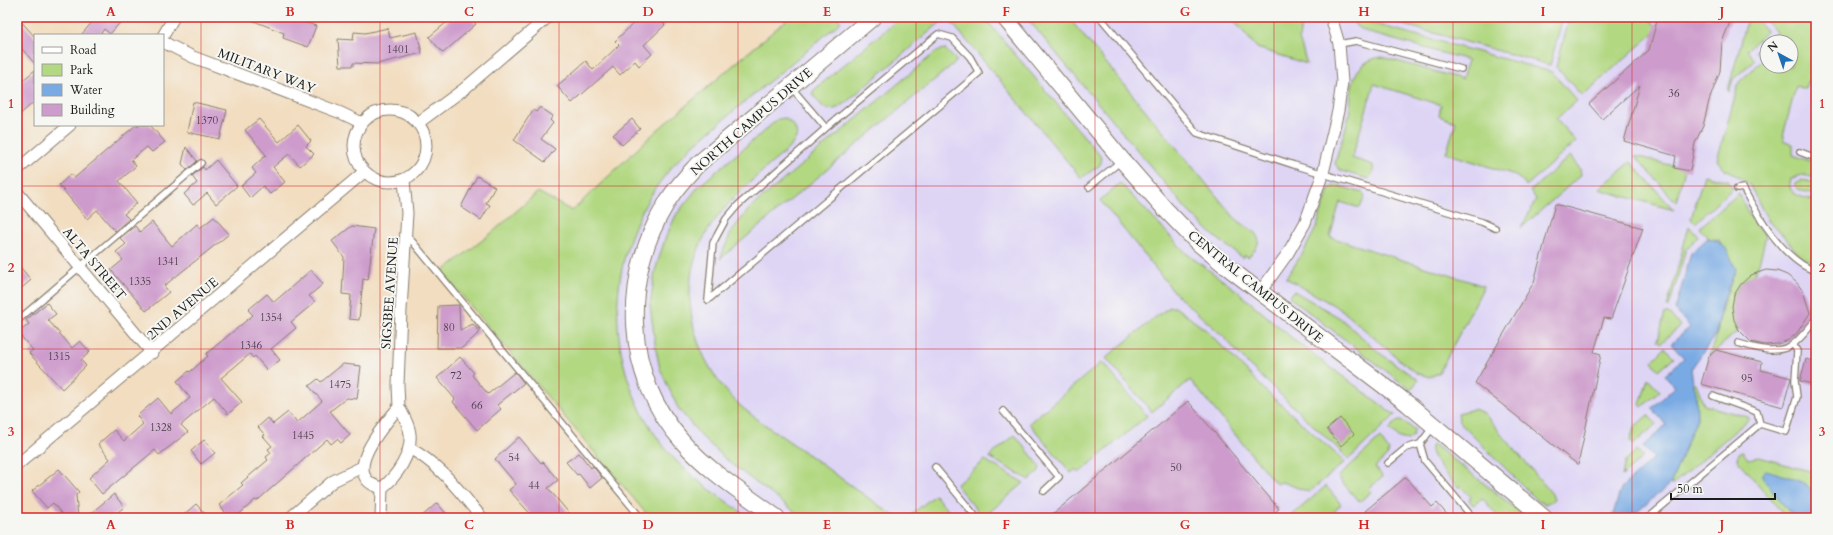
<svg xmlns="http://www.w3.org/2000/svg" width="1833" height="535" font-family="Cardo,serif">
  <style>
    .built { fill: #ded5f5; fill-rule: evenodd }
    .green { fill: #b2d882; stroke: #677a4f; fill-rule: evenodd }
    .water { fill: #79aae4; stroke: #4a6380 }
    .building { fill: #cd9bcc }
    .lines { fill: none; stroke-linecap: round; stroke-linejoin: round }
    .lane-casing { stroke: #877c6e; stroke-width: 8 }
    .street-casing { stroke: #877c6e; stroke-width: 13 }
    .secondary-casing { stroke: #877c6e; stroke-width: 18 }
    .lane { stroke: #fff; stroke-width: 5.5 }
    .street { stroke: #fff; stroke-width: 11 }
    .secondary { stroke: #fff; stroke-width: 16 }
    .grid { fill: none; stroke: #d62828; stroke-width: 1; stroke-opacity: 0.55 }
    .labels { text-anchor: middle; stroke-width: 4; stroke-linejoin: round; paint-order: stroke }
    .number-label { font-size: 11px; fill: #483c48 }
    .street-label { font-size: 13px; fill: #1c1c1c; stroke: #f6f6f2 }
    .neatline { fill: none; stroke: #d62828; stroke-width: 1.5 }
    .grid-label { font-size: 13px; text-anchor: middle; font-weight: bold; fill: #d62828 }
  </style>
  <rect width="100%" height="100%" fill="#f6f6f2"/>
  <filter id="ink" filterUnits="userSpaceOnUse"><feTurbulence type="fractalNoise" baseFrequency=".025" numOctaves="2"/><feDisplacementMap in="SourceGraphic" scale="8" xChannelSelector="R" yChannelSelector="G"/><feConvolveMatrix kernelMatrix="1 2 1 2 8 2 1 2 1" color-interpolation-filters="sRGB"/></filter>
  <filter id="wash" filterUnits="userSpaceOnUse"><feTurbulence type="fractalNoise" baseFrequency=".012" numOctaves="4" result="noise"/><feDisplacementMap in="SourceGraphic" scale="16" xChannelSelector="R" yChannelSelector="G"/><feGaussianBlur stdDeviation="0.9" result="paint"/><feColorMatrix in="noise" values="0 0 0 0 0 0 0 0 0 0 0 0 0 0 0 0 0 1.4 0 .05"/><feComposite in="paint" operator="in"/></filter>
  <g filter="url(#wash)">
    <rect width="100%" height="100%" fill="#f2ddc0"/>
    <path class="built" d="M789,17H1816V518H651L494,231L538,192L572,211L655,132ZM1767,42H1791V66H1767Z"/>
    <path class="green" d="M790,17H837L841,22C806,51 770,81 735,110C713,129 690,146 671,168C601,250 599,371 670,454C691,479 723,498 749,518H650L442,272L494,231L538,192L572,211L655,132Z
      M901,17H938L942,21L843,105C826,115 823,107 812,94L814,90Z
      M947,17H984L1102,158L1100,165L1081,178Z
      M1026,17H1068L1234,217C1249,231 1272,235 1248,257L1245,255L1243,258L1214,236L1187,210Z
      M1231,17H1302L1299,39L1307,64L1257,48Z
      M1350,17H1372L1371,23L1552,72L1577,101L1556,119L1576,142L1526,186L1520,179L1512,174L1446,153L1456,122L1439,116L1441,105L1374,84L1352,158L1373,165C1374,169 1372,177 1368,179L1341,171L1335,164C1339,147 1345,132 1349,116C1351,103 1350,87 1355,76C1360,65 1370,58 1382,57L1462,79L1468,60L1369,33L1356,26Z
      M1379,17H1563L1550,65L1379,18Z
      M1570,17H1648L1658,29L1582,96L1556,67Z
      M1748,17H1754L1767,32L1747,50L1755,60L1733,79L1729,92L1728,90Z
      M1763,17H1816V83L1808,80L1805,89L1796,86L1783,136V140L1793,144V155L1816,163V178L1802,175L1791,179C1785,196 1804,197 1816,201V264L1801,257L1776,227L1769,222L1749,184L1728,170L1726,171L1717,160L1739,82L1763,60L1755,51L1776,32ZM1767,42H1791V66H1767Z
      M945,49L957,61L720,259L731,232L750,208L937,51Z
      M785,118C791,123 799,129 796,138C790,151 774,160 764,170C725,204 689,239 690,295C690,339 711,380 744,409C762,424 784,437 803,451C834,473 865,496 897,518H803L730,463L700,435L678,408L660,369L656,350L650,306L655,271L665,239L676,215L698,187L778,119Z
      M1570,156L1580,169L1581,175L1521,228L1536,199L1530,191Z
      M1635,156L1685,169L1676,202Z
      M1631,162L1674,210L1601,190L1600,188Z
      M1704,175L1727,181L1733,188L1695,223L1691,219Z
      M1802,180L1816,183V195L1797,189L1795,183Z
      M1120,183L1187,254L1236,290L1299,344L1395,415L1393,417L1349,459L1248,364L1223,336L1176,294L1100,200Z
      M1336,185L1363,193L1365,196L1360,208L1340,202L1330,237L1484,286L1439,373L1429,377L1417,373L1402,362L1342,310L1286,278L1304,251L1317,226L1329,189Z
      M1739,193C1746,208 1752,226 1766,236C1763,246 1760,264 1755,272C1753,276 1744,279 1741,284C1729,298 1731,315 1739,330L1709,356L1717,333L1723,304L1736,269L1719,240L1708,238L1699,228Z
      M1689,226L1698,237L1686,249L1669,307H1667Z
      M1294,291L1340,318L1381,354L1418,380L1411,390L1289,297Z
      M1170,307H1175L1206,330L1268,393L1345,462L1309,492L1282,482L1276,484L1190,380L1152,412L1106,358L1158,315Z
      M1665,313H1669L1680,326L1661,343L1658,340Z
      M1665,348L1674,357L1659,370L1652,362L1653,360Z
      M1102,362L1147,416L1079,473L1076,469L1071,473L1029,423Z
      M1648,378L1660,391L1642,407L1640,405Z
      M1693,382L1696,383L1704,405L1748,417L1749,419L1672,485L1671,483L1697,418L1696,393Z
      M1474,409L1484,413L1552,494L1554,500L1545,504L1538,501L1463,426L1459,420L1458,413Z
      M1648,415L1656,424L1633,445L1630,442L1634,427Z
      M1399,420H1401L1415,430L1413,433L1414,435L1408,440L1399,438L1389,429Z
      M1015,435L1040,466L1039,471L1029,480L989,457Z
      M1380,438L1389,451L1387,456L1375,467L1383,477L1369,488L1372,491L1359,502L1338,477Z
      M1433,445H1435L1528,518H1499L1483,499L1473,505L1469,500L1471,497L1460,486L1458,487C1450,479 1428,457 1431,446Z
      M1637,450L1643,457L1622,476L1625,461Z
      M1742,451L1748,459L1759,457L1813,472L1816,462V496L1808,486L1762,477L1794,518H1787L1737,460L1738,453Z
      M985,460L1024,483L986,515L984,513L981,515L956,485Z
      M1326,486L1341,504L1329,518H1289Z
      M935,495L954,518H907Z"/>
    <path class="water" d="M1708,238C1727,242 1728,253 1736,269L1722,303L1716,334L1691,369L1693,382L1696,393L1697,418L1671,483L1630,518H1612L1621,488L1654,458L1643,446L1666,425L1652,408L1675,387L1665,375L1684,358L1671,344L1690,327L1675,310L1691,253Z
      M1766,470C1779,474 1811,481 1816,496C1818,502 1816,511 1816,518H1794L1762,477V473Z"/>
    <g id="blocks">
      <path class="building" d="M17,17L35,37V64L17,43Z
        M90,17H125L110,34L104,29L100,35H81L94,20Z
        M244,17H302L301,21L316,26L308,47L283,38L284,33Z
        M453,17H470L476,24L443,53L429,37Z
        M640,17H657L665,25L644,45L652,54L639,66L635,61L620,75L613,67L572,103L557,86L586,61L593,70L619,45L615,41Z
        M1658,17H1732L1722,42L1720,71L1709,101L1703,126L1695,143L1690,171L1674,168L1676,156L1624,141L1640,85L1602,119L1589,104L1649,50Z
        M388,28L390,38L417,32L422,53L377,64L353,63V66H340L338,39L353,40L354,32L365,33Z
        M35,70V101L17,117V85Z
        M193,102L227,110L220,139L187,132Z
        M540,107L553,116L550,120L553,123L541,139L555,149L545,162L514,140L533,110L536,112Z
        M259,119L279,142L298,125L311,141L306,146L314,154L300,166L289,154L273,167L285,182L270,194L263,186L250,198L241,186L256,173L252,168L266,155L245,130Z
        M632,119L640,129L622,145L613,135Z
        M136,125H150L165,142L152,152L147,147L131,160L136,166L119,181L137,203L124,214L129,219L115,231L97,210L87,219L59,185L71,174L74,178L78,175Z
        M186,147L197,161L187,170L182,164Z
        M216,160L237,186L216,204L207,193L193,205L184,194L197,183L192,176L203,167L205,170Z
        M477,176L495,187L486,203L490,205L481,220L461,207Z
        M1555,204L1643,228L1611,319L1604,318L1594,352L1601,354L1578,465L1475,383L1534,282Z
        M214,217L229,234L164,286L169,292L146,311L111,270L123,260L116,252L126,244L120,238L135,226L140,232L152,222L172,246L197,224L200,228Z
        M352,226L374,229L368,280L363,279L359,320L349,319L351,295L342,294L344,257L332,241Z
        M17,263L31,280L17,292Z
        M311,270L323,284L309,296L315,302L291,322L296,328L271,349L280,360L267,370L255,356L253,358L250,354L221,378L242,402L228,414L214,397L181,425L188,432L159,455L155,450L102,494L89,478L110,459L98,444L114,430L124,441L143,424L137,416L158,398L171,414L190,398L177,381L189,371L190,372L208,356L206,354L253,315L248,310L267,294L274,302Z
        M1766,270L1777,271L1787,275L1796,282L1803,291L1810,313L1797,333L1789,340L1778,344L1765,345L1751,342L1739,330L1734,320L1732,307L1734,295L1741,284L1751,275Z
        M47,303L56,314L48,320L72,348L80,341L90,352L81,360L86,366L62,389L29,353L33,350L18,333L29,324L26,320Z
        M459,305L460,330L473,324L480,332L462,348H437L438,306Z
        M1716,350L1762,362L1761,370L1791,378L1783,407L1701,384L1709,356Z
        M460,357L474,373L472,375L488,394L515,372L524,383L497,405L501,409L477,430L453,402L455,399L437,378Z
        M1806,359L1816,362V385L1800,381Z
        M343,364L361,366L357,399L347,398L330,411L350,435L341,443L337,439L331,444L327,439L257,501L255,500L235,518H230L219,505L243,485L241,483L268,460L266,457L271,453L268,449L272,446L263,436L265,435L258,427L268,418L273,424L288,412L297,423L322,401L309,386L318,379L321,382Z
        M1188,401L1279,509L1267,518H1048Z
        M1340,418L1354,434L1341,446L1327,429Z
        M519,437L541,463L543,462L558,480L548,488L573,518H534L509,490L516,484L495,459Z
        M204,440L215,453L201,464L191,451Z
        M579,453L591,468L593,466L602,478L590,488L579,474L577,475L566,462Z
        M59,469L79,492L76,495L78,518H65L53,503L47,508L32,491Z
        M1406,477L1432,507L1437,503L1450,518H1371L1365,511Z
        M114,494L124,507L111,518H85Z
        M437,503L450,518H420Z
        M196,504L209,518H180Z"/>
    </g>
  </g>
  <g filter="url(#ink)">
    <use href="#blocks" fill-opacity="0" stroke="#877c6e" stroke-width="1"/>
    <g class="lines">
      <g class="lane-casing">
        <path id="lane" d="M1100,17L1197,133L1294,165L1482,222L1495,228
          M938,34L952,38L970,57L979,73L708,300L713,243L726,219L738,205L826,128Z
          M1339,44L1356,41L1461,69
          M791,87L826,128
          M1800,152L1816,158
          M1089,187L1121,161
          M1737,189L1743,188C1757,215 1786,263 1816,271
          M407,235L641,518
          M17,321L201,163
          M1738,343C1755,348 1775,355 1792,345C1801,339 1809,327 1816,320
          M1003,411L1059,477L1044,491
          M1760,424L1786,432L1797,397L1795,381L1797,351L1793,344
          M1433,427L1420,444L1425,461L1473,518
          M1388,463L1406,448L1420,444
          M935,467L977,518
          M1648,518L1760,424L1757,412L1713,396"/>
      </g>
      <g class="street-casing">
        <path id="street" d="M163,36L174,17
          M163,42L193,57L341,113L362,123
          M354 146a36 36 0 1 1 72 0a36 36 0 1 1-72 0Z
          M418,123L464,89L548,17
          M17,170L70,125
          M17,192L152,353
          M1260,292L1288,253L1305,223L1323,173L1338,111L1342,82L1339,44L1331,17
          M409,448C441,465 459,491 482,518
          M17,465L364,172
          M382,488C337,477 384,425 399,407L398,385L401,310L407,213L404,180
          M290,518L333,481L362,467
          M381,518L382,488C397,476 412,454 410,434C409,424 403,415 399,407"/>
      </g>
      <g class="secondary-casing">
        <path id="secondary" d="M1004,17L1122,160L1165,209L1196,241L1226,266L1408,404L1544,518
          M777,518C745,494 709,472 683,442C623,375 621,278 666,204C674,189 687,176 698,164L873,17"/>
      </g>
      <use href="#lane" class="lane"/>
      <use href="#street" class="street"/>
      <use href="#secondary" class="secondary"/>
    </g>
  </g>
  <path class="grid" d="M201,17V518M380,17V518M559,17V518M738,17V518M916,17V518M1095,17V518M1274,17V518M1453,17V518M1632,17V518M17,186H1816M17,349H1816"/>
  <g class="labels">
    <g class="number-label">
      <text x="398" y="53">1401</text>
      <text x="1674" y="97">36</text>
      <text x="207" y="124">1370</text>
      <text x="168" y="265">1341</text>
      <text x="140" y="285">1335</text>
      <text x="271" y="321">1354</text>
      <text x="449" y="331">80</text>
      <text x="251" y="349">1346</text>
      <text x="59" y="360">1315</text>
      <text x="456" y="379">72</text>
      <text x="1747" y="382">95</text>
      <text x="340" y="388">1475</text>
      <text x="477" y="409">66</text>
      <text x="161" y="431">1328</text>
      <text x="303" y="439">1445</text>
      <text x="514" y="461">54</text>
      <text x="1176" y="471">50</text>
      <text x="534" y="489">44</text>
    </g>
    <g class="street-label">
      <text transform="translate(267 70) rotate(21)" y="5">MILITARY WAY</text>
      <text transform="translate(751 121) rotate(-41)" y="5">NORTH CAMPUS DRIVE</text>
      <text transform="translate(95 263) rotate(50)" y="5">ALTA STREET</text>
      <text transform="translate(1256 286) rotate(39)" y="5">CENTRAL CAMPUS DRIVE</text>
      <text transform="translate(389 293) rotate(-86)" y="5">SIGSBEE AVENUE</text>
      <text transform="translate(182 308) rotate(-40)" y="5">2ND AVENUE</text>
    </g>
  </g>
  <rect width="1833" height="535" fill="none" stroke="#f6f6f2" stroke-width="44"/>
  <rect x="34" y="34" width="130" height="92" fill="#f6f6f2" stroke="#9f9f9c"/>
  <rect x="42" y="47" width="20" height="6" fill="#ffffff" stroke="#9f9f9c"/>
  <text x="70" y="54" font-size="12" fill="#1c1c1c">Road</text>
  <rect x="42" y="64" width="20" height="12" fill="#b2d882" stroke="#9f9f9c"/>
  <text x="70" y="74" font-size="12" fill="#1c1c1c">Park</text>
  <rect x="42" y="84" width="20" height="12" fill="#79aae4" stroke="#9f9f9c"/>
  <text x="70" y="94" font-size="12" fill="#1c1c1c">Water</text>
  <rect x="42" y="104" width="20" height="12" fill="#cd9bcc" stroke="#9f9f9c"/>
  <text x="70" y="114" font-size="12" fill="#1c1c1c">Building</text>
  <g transform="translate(1779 54) rotate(320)"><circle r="19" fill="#f6f6f2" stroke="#9f9f9c"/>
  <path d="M0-3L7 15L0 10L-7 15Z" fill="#1f6fb2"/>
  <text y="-6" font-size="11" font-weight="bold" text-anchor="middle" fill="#1c1c1c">N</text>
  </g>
  <path d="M1671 493v6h104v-6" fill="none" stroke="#1c1c1c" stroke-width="2"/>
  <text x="1677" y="493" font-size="12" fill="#1c1c1c" stroke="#f6f6f2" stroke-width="3" paint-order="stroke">50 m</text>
  <rect x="22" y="22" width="1789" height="491" class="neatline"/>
  <g class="grid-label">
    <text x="111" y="16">A</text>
    <text x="290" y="16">B</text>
    <text x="469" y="16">C</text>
    <text x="648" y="16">D</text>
    <text x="827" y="16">E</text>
    <text x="1006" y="16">F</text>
    <text x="1185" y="16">G</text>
    <text x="1364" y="16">H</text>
    <text x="1543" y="16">I</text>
    <text x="1722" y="16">J</text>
    <text x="11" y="108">1</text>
    <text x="1822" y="108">1</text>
    <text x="11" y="272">2</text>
    <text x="1822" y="272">2</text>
    <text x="11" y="436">3</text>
    <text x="1822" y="436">3</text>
    <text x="111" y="529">A</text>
    <text x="290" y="529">B</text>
    <text x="469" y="529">C</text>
    <text x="648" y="529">D</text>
    <text x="827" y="529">E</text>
    <text x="1006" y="529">F</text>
    <text x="1185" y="529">G</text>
    <text x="1364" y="529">H</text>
    <text x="1543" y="529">I</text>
    <text x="1722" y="529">J</text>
  </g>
</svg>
